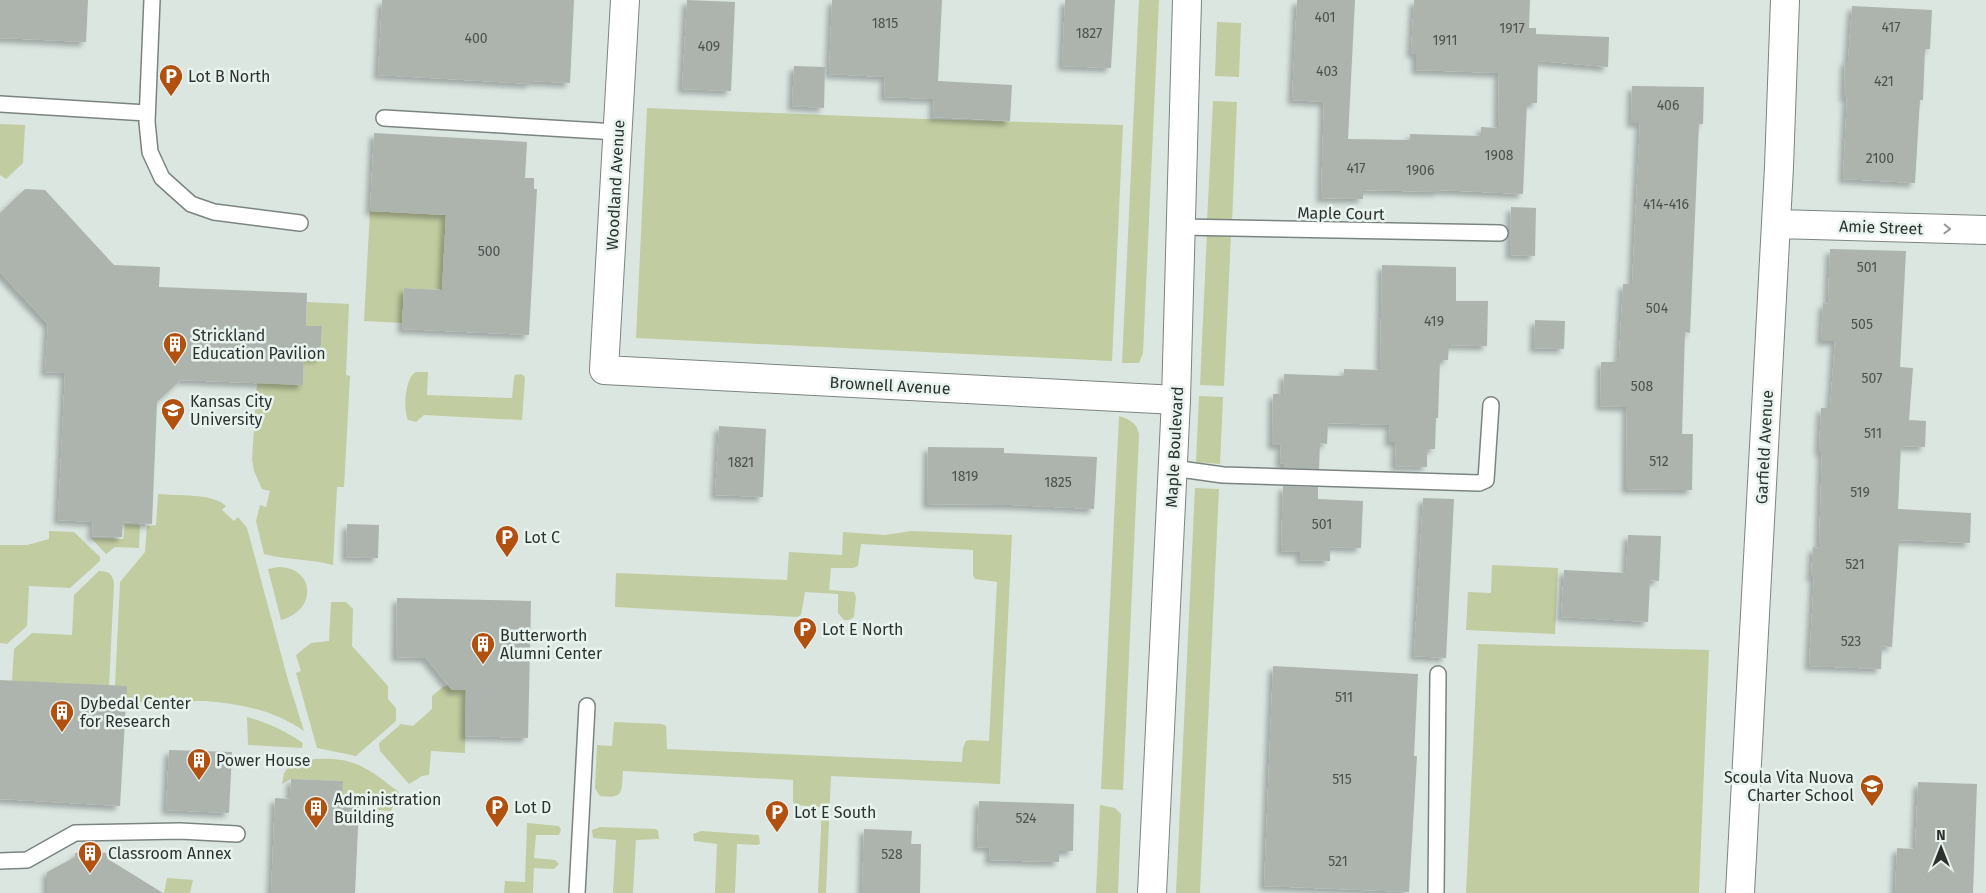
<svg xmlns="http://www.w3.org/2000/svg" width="1986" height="893" font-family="'Fira Sans',sans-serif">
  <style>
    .green { fill: #c1cca0 }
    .building { fill: #adb4ad; filter: url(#shadow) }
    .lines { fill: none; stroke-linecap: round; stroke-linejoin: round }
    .service-casing { stroke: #7b8480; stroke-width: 18 }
    .minor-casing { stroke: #7b8480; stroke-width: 30 }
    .tertiary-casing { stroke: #7b8480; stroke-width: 30 }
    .service { stroke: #fff; stroke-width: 15 }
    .minor { stroke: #fff; stroke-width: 28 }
    .tertiary { stroke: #fff; stroke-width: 28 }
    .oneway { stroke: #969898 }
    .labels { text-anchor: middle; stroke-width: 5; stroke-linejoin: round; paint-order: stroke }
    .number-label { font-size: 14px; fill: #4d524f }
    .poi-label { font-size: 16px; fill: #2d3230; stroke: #e8f3ee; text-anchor: start }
    .street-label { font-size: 16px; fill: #2d3230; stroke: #e8f3ee }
  </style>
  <defs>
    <filter id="shadow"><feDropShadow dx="-4.5" dy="4.5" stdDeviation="2.5" flood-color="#0004"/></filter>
  </defs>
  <rect width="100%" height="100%" fill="#dbe6e1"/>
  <path class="green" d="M1139,0H1159L1143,353L1139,363H1122Z
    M1217,22L1241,23L1239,77L1215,76Z
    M1213,101L1237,102L1232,223L1207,222Z
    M647,108L924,119L1123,125L1112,361L636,338Z
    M0,124L25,125L23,163L6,179L0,175Z
    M370,211L446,215L442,290L404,288L402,323L364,321Z
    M1207,233L1231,234L1224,386L1200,385Z
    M307,302L349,304L346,375L350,376L344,487H337L333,565C310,559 287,560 264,554L256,521L260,505L266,507L270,491L262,489L254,471L252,459L257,383L303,385L304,357L320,358L322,326H306Z
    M416,372H428L427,395L512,398L514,378L515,375L521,374L525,377L522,420L424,415L416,422L408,420C403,410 405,377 416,372Z
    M1199,396L1223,397L1220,464L1196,462Z
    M1119,416C1130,419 1138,424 1139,435L1123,790L1101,789Z
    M1195,488L1219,489L1200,893H1176Z
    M158,494C176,496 213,493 226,506L222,510L234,521L238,517L247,528L288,680L304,731C274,710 241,704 206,701C185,700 142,708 126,697C122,694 118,689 115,686L120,582L145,552L147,526L156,525Z
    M125,524L140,525L139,548L115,547L106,554L91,538L123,539Z
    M49,531L74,532L100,557V561L70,588L29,586L27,626L7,644L0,643V545H27L49,539Z
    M911,531L1012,535L1000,784L831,776L826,893H818L822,807L795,805L793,801V780L623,771C621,792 625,799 600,796L595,788L597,745L612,746L614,722L662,724L666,726L667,749L962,762L963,748L966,741L970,740L989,741L997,582L975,579L973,575V550L861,544L858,566L853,568H831L829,590L854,592L856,597L854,617L849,620H844L838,613V594L805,592L801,615L797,617L615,607L616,573L787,580L789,552L842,555L843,532L885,535Z
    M1492,565L1558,568L1555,634L1466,630L1468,592L1491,593Z
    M278,567C315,567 318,610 281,620L268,569Z
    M99,571C109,571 113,574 114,584L109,686L12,681L14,649L32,633L72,635L74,595Z
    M331,602H346L353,609L352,646L388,686V699L396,708V721L356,756L317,748L296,673L301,671L296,655L311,643L329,641Z
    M1478,644L1709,650L1699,893H1466Z
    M448,685L466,690L465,753L431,751L429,775L422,776L409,784L380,751L379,743L401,724L413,726L432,709V696L444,686L445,687Z
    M247,717C268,723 285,731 303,743L302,748L248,745Z
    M315,759C357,757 368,769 399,792L391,811L378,810V806L342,805L343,781L291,779L282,784L284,773L290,765Z
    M1100,805L1115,808L1121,814L1118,893H1096Z
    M527,823L559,826L561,830L559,835H536L534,858L555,860L559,864L554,869L534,868L533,893H504L505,881L525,882Z
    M600,827L656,829L658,831L659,839L636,840L633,893H613L616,840L593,838L592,830Z
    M701,831L759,835L760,844L757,845L737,844L735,893H715L717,844L694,841L693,834Z
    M167,878L193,880L190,893H164Z"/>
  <path class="building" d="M0,0H88L86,42L0,38Z
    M382,0H574L570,83L531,81V84L378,75Z
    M687,0L735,2L731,91L682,89Z
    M832,0H942L938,81L1012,85L1010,121L933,117L934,99L884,97L885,77L829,74Z
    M1065,0H1115L1111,68L1062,66Z
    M1297,0H1355L1348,139L1410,140V134L1481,136V127L1498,128L1499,73L1416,70V54L1411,53L1414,0H1530L1529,28H1536V34L1609,37L1608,67L1538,61L1537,103H1527L1523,194L1439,190V192L1363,190V199L1321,198L1324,102L1292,100Z
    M1852,6L1932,10L1930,49H1925L1923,100H1920L1915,183L1843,179L1847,97H1844L1845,61H1848Z
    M794,66L825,67L824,108L792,106Z
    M1632,86L1704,87L1703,124H1699L1690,333L1685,332L1682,434H1693L1692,490L1626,489L1627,407L1600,406L1601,362H1617L1618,358H1619L1623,284H1632L1640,123H1631Z
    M374,133L527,142L525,178H534V189H537L529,335L402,329L404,288L442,290L446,215L370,211Z
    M25,189L45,190L114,265L160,267L159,287L307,293L306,326H322L320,358L304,357L303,385L181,380L157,402L152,524L123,522L122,537L92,536L93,522L58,520L65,373L45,372L48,324L0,272V213Z
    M1511,207L1536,208L1535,256L1510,255Z
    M1830,249L1906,251L1900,367L1913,368L1909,420L1926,421L1925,447L1901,446L1898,509L1971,513L1970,543L1899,540L1892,647L1882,646L1881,669L1809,666L1814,577H1811L1813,547L1819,548L1822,452H1819L1821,408H1830L1835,341H1821L1823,303L1828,304Z
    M1382,265L1456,267V301H1488L1487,346L1449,345L1448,360H1440L1438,418H1436L1435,449H1427V467L1395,466L1396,442H1389L1390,425L1328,423L1327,444L1320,443L1319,469L1284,468V464L1280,463L1281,445H1272L1273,394H1283L1284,374L1344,376V369L1380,370Z
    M1535,320L1565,321L1564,349L1534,348Z
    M719,426L766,429L763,497L715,495Z
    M928,447L1004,448V453L1097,457L1094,509L1012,505L927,504Z
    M1283,486L1318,487V499L1363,501L1361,548L1330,547V561L1300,560V552L1281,551Z
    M1423,498L1454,499L1446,658L1414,656Z
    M347,524L379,525L378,558L346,557Z
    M1628,535L1661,536L1659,581L1650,580L1648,622L1561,617L1564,570L1626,573Z
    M397,598L531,601L528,738L465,736L466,690H452L426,658L396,657Z
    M1273,666L1418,674L1414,756H1417L1409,892L1264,886Z
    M0,680L127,686L120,806L0,799Z
    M169,750L232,752L229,813L166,810Z
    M291,779L343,781L342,805L359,806L355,893H271L275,798L290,799Z
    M1918,782L1977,784L1973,893H1895L1897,848L1915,849Z
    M979,801L1074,804L1073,851H1059V862L989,860L990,848L977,847Z
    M864,829L912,831L911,844H921L920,893H862Z
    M95,852L108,853V859L163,893H47V872L75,857V853Z"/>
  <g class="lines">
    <g class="service-casing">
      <path id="service" d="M152,0L147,122L150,152L162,178L191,204L214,212L300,223
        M0,104L147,113
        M384,118L617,132
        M1181,227L1500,233
        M1173,468L1223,475L1479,483L1486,480L1491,405
        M0,861L27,860L75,833L180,831L237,834
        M577,893L587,706
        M1436,893L1438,674"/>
    </g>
    <g class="minor-casing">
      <path id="minor" d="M625,0L604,370L1176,400
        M1776,224L1986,230
        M1740,893L1779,167L1785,0"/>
    </g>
    <g class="tertiary-casing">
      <path id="tertiary" d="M1152,893L1176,400L1187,0"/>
    </g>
    <use href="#service" class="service"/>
    <use href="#minor" class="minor"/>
    <use href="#tertiary" class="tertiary"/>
  </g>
  <defs><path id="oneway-chevron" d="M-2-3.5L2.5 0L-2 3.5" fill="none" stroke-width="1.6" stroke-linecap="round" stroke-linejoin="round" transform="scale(1.25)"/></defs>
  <use class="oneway" href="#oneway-chevron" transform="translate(1947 229) rotate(2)"/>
  <defs>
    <g id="parking-pin" transform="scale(1.25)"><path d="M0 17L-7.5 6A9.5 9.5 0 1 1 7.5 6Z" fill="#b2510f" stroke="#e8f3ee"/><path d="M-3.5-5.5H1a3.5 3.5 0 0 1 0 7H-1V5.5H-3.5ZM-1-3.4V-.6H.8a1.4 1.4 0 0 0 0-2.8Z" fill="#fff"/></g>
    <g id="building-pin" transform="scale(1.25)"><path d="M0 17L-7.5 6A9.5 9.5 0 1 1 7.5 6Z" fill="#b2510f" stroke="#e8f3ee"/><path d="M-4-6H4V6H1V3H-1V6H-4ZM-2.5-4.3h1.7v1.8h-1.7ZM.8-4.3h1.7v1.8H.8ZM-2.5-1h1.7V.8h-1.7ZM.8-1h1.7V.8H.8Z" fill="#fff"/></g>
    <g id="university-pin" transform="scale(1.25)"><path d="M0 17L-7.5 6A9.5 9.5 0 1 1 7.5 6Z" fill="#b2510f" stroke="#e8f3ee"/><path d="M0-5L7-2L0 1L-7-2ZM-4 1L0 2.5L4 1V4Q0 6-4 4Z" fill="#fff"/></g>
    <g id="school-pin" transform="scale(1.25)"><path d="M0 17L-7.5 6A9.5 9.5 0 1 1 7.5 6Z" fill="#b2510f" stroke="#e8f3ee"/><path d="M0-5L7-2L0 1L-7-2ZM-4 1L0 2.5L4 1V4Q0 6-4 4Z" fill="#fff"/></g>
  </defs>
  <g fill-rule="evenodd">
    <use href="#parking-pin" x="171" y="76"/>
    <use href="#building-pin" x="175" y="344"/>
    <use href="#university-pin" x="173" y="410"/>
    <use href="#parking-pin" x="507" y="537"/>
    <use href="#parking-pin" x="805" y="629"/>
    <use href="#building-pin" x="483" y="644"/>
    <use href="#building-pin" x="62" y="712"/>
    <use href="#building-pin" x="199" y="760"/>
    <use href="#school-pin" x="1872" y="786"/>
    <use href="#parking-pin" x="497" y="807"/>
    <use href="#building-pin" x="316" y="808"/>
    <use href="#parking-pin" x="777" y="812"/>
    <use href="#building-pin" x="90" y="853"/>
  </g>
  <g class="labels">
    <g class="number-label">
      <text x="1325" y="22">401</text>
      <text x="885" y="28">1815</text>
      <text x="1891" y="32">417</text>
      <text x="1512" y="33">1917</text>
      <text x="1089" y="38">1827</text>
      <text x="476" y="43">400</text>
      <text x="1445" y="45">1911</text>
      <text x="709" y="51">409</text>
      <text x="1327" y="76">403</text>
      <text x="1884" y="86">421</text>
      <text x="1668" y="110">406</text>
      <text x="1499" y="160">1908</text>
      <text x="1880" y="163">2100</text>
      <text x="1356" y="173">417</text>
      <text x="1420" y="175">1906</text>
      <text x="1666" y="209">414-416</text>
      <text x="489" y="256">500</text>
      <text x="1867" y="272">501</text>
      <text x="1657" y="313">504</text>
      <text x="1434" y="326">419</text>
      <text x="1862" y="329">505</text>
      <text x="1872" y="383">507</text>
      <text x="1642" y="391">508</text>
      <text x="1873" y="438">511</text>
      <text x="1659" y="466">512</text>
      <text x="741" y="467">1821</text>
      <text x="965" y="481">1819</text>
      <text x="1058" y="487">1825</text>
      <text x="1860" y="497">519</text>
      <text x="1322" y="529">501</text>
      <text x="1855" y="569">521</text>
      <text x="1851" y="646">523</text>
      <text x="1344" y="702">511</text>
      <text x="1342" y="784">515</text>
      <text x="1026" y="823">524</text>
      <text x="892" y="859">528</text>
      <text x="1338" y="866">521</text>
    </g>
    <g class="poi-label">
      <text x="188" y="82">Lot B North</text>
      <text x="192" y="341">Strickland<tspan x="192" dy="18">Education Pavilion</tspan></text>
      <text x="190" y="407">Kansas City<tspan x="190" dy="18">University</tspan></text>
      <text x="524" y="543">Lot C</text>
      <text x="822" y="635">Lot E North</text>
      <text x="500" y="641">Butterworth<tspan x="500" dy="18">Alumni Center</tspan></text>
      <text x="80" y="709">Dybedal Center<tspan x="80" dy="18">for Research</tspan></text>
      <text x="216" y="766">Power House</text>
      <text x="1854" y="783" text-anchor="end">Scoula Vita Nuova<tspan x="1854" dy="18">Charter School</tspan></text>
      <text x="334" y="805">Administration<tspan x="334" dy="18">Building</tspan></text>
      <text x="514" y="813">Lot D</text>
      <text x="794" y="818">Lot E South</text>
      <text x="108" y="859">Classroom Annex</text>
    </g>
    <g class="street-label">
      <text transform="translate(615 185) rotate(-87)" y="6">Woodland Avenue</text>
      <text transform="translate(1341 213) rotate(1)" y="6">Maple Court</text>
      <text transform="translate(1881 227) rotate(2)" y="6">Amie Street</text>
      <text transform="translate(890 385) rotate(3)" y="6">Brownell Avenue</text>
      <text transform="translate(1174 447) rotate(-87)" y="6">Maple Boulevard</text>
      <text transform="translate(1764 447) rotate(-87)" y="6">Garfield Avenue</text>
    </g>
  </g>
  <g transform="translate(1941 848)" stroke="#e8f3ee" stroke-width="4" paint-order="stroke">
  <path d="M0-4L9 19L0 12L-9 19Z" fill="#2d3230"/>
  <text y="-8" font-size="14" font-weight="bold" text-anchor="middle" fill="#2d3230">N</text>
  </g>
</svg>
